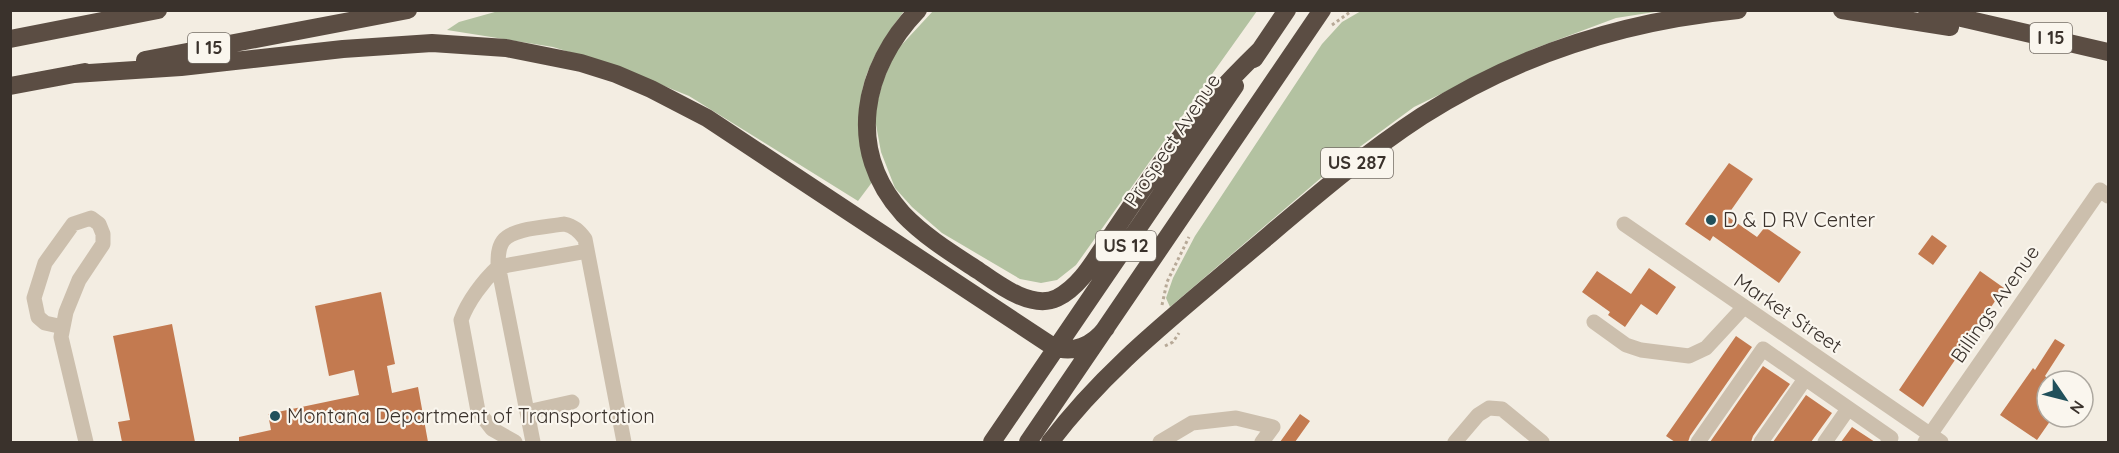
<svg xmlns="http://www.w3.org/2000/svg" width="2119" height="453" font-family="Quicksand,sans-serif">
  <style>
    .green { fill: #b3c2a1 }
    .building { fill: #c37a50 }
    .lines { fill: none; stroke-linecap: round; stroke-linejoin: round }
    .path { stroke: #b7a997; stroke-width: 3; stroke-dasharray: 3 3; stroke-linecap: butt }
    .minor { stroke: #ccbfad; stroke-width: 15 }
    .highway { stroke: #5b4d43; stroke-width: 18 }
    .poi-dot { fill: #21505b; stroke: #faf6ee; stroke-width: 2 }
    .labels { text-anchor: middle; stroke-width: 4.5; stroke-linejoin: round; paint-order: stroke }
    .shield { fill: #faf6ee; stroke: #746d66; stroke-width: 1.5 }
    .shield-label { font-size: 18px; font-weight: bold; fill: #3a322c }
    .street-label { font-size: 20px; fill: #3a322c; stroke: #faf6ee }
    .poi-label { font-size: 20px; fill: #3a322c; stroke: #faf6ee; text-anchor: start }
  </style>
  <rect width="100%" height="100%" fill="#f3ede2"/>
  <path class="green" d="M502,10L904,11C884,38 858,76 861,112C862,135 869,158 873,181L858,201L689,96L615,66L553,47L447,30L459,22Z
    M933,11H1257L1076,265L1057,280L1041,283L1020,279L942,233L912,207L895,188L881,152L874,114L883,81L896,51Z
    M1361,11H1661L1616,18L1533,49L1414,107L1342,160L1170,307L1166,298L1173,278L1195,236L1322,44L1342,22Z"/>
  <path class="building" d="M1729,163L1753,179L1727,216L1757,237L1765,227L1801,252L1779,283L1713,236L1710,241L1685,224Z
    M1932,235L1947,246L1933,265L1918,254Z
    M1649,268L1676,287L1657,315L1641,304L1625,327L1608,315L1610,312L1582,292L1597,271L1631,294Z
    M1980,271L2004,288L1923,407L1899,390Z
    M381,292L395,364L387,366L392,393L418,387L428,442H239V437L271,430L268,414L359,395L354,370L329,376L315,306Z
    M172,324L195,442H122L118,422L130,420L113,336Z
    M1736,336L1752,347L1690,436L1688,442H1675L1666,436Z
    M2055,339L2065,345L2045,376L2047,378V417H2053L2037,440L2000,415L2033,368L2035,370Z
    M1763,366L1790,384L1753,436L1751,442H1710Z
    M1806,395L1832,413L1811,442H1773Z
    M1300,414L1310,421L1295,442H1280Z
    M1852,427L1875,442H1841Z"/>
  <g class="lines">
    <path class="path" d="M1332,25L1353,10
      M1162,305L1167,282L1189,237
      M1165,346L1173,342L1179,333"/>
    <path class="minor" d="M1624,224L1941,442
      M1594,322L1626,345L1641,350L1689,356L1706,348L1743,308
      M63,327L45,323L38,317L34,298L45,263L73,224L91,218L99,224L103,234V244L79,280L66,312L61,337L86,442
      M527,412L572,402
      M515,442L492,429L478,411L461,320C468,301 483,281 498,267L587,251
      M533,442L498,265C498,257 498,248 503,241C512,228 548,227 564,224C574,226 579,231 585,239L624,442
      M1160,442L1192,423L1236,418L1273,427L1262,442
      M1455,442L1478,415L1489,408L1502,409L1542,442
      M1698,442L1763,349L1891,438L1888,442
      M1761,442L1805,379
      M1825,442L1848,409
      M1925,442L2100,190L2108,196"/>
    <path class="highway" d="M918,10C862,68 845,150 903,214C925,237 953,254 979,271C999,285 1032,310 1057,298C1083,285 1097,255 1113,233C1131,206 1150,178 1170,151C1197,114 1227,82 1260,50
      M1842,10L1950,27
      M1927,10L2108,52
      M10,39L158,10
      M1254,59L1287,10
      M145,60L408,10
      M74,74L181,67L343,49L432,43L506,48L581,63L616,74L651,89L707,118L1052,346C1073,355 1093,345 1106,328
      M10,86L85,72
      M992,442L1235,86
      M1028,442L1322,10
      M1050,442C1105,370 1168,321 1236,263C1297,212 1356,159 1422,116C1517,55 1625,21 1738,10"/>
  </g>
  <g class="poi-dot">
    <circle cx="1711" cy="220" r="6"/>
    <circle cx="275" cy="416" r="6"/>
  </g>
  <g class="labels">
    <g class="shield">
      <rect x="2030" y="23" width="42" height="30" rx="4.5"/>
      <rect x="188" y="33" width="42" height="30" rx="4.5"/>
      <rect x="1321" y="148" width="72" height="30" rx="4.5"/>
      <rect x="1096" y="231" width="60" height="30" rx="4.5"/>
    </g>
    <g class="shield-label">
      <text x="2051" y="44">I 15</text>
      <text x="209" y="54">I 15</text>
      <text x="1357" y="169">US 287</text>
      <text x="1126" y="252">US 12</text>
    </g>
    <g class="street-label">
      <text transform="translate(1172 140) rotate(-56)" y="7">Prospect Avenue</text>
      <text transform="translate(1995 304) rotate(-55)" y="7">Billings Avenue</text>
      <text transform="translate(1788 313) rotate(34)" y="7">Market Street</text>
    </g>
    <g class="poi-label">
      <text x="1723" y="227">D &amp; D RV Center</text>
      <text x="287" y="423">Montana Department of Transportation</text>
    </g>
  </g>
  <rect width="2119" height="453" fill="none" stroke="#3a322c" stroke-width="24"/>
  <g transform="translate(2065 399) rotate(125)"><circle r="28" fill="#faf6ee" stroke="#ada8a0" stroke-width="1.5"/>
  <path d="M0-4.5L10 22L0 15L-10 22Z" fill="#21505b"/>
  <text y="-9" font-size="16" font-weight="bold" text-anchor="middle" fill="#3a322c">N</text>
  </g>
</svg>
